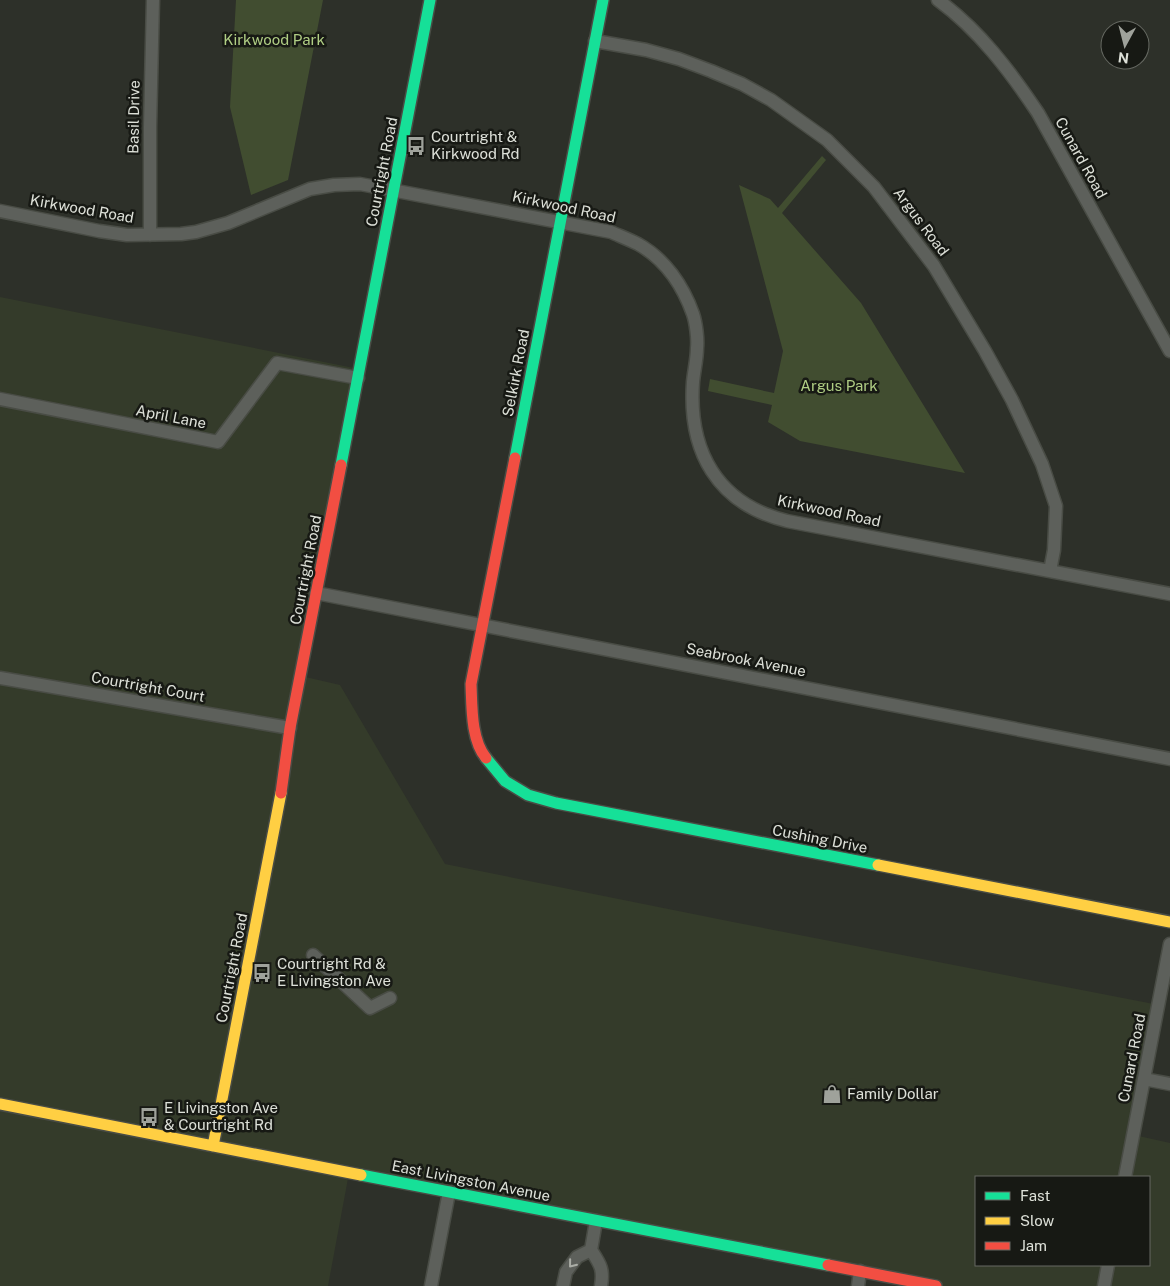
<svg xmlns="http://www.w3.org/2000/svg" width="1170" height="1286" font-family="'Public Sans',sans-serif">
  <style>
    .built { fill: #343b2a; fill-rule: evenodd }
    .green { fill: #414d30 }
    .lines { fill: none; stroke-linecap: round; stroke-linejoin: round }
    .street-casing { stroke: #494c45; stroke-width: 15 }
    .fast-casing { stroke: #494c45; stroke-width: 14 }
    .slow-casing { stroke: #494c45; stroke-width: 14 }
    .jam-casing { stroke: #494c45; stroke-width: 14 }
    .street { stroke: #5d605b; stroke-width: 12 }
    .fast { stroke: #16e098; stroke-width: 11 }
    .slow { stroke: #ffcf43; stroke-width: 11 }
    .jam { stroke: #f24e42; stroke-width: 11 }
    .oneway { stroke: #aaada6 }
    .labels { text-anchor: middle; stroke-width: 5; stroke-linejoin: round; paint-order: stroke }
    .park-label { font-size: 15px; fill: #b0ce84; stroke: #171914 }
    .street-label { font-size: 15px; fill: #dde0d8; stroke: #171914 }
    .poi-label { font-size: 15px; fill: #dde0d8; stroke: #171914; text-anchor: start }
  </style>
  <rect width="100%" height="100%" fill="#2d3029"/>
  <path class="built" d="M0,297L359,369L301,676L340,685L445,864L733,922L1159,1005L1134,1135L1170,1143V1286H933L349,1173L328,1286H0ZM976,1177H1149V1265H976Z"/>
  <path class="green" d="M236,0H323L288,180L251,195L230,107Z
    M822,156L826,160L782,213L861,303L965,473L800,441L768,422L772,405L708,391L710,379L774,393L783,351L739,185L770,199L778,208Z"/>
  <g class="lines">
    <g class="street-casing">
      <path id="street" d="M938,0C979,30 1010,71 1038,113L1170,351
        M595,41L646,50L679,59L711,71L742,84L771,100L827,140L874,187L934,266L985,351L1012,400L1042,464L1056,506L1054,550L1050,571
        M0,211L99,231L127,235L181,234L196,232L228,223L310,189L334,185L360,184L611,232C620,236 630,240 638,244C665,259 683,286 693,314C696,323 698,339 697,348C697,359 694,371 693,382C688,451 717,504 787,521L1170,594
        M150,235V127L153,0
        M0,399L218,442L277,363L358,378
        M316,593L1170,759
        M0,678L290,728
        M313,955L370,1008L390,998
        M1144,1079L1170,1084
        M1125,1177L1170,944
        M596,1221L591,1250C600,1264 604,1269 601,1286
        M431,1286L449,1192
        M563,1286L566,1272L577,1257L591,1250
        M858,1286L860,1271
        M1104,1286L1108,1265"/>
    </g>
    <g class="fast-casing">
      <path id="fast" d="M515,458L603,0
        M341,465L430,0
        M486,758L505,781L528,795L556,803L878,865
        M361,1175L828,1265"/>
    </g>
    <g class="slow-casing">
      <path id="slow" d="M878,865L1170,922
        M0,1104L361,1175
        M213,1146L281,793"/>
    </g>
    <g class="jam-casing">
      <path id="jam" d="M486,758C471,740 472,707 471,684L515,458
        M281,793L290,728L341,465
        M828,1265L936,1286"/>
    </g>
    <use href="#street" class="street"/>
    <use href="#fast" class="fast"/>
    <use href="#slow" class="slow"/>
    <use href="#jam" class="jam"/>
  </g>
  <defs><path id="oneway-chevron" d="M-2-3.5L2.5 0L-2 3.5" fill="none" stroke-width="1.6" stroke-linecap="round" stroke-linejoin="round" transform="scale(1.25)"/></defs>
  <use class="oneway" href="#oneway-chevron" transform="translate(572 1264) rotate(129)"/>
  <defs>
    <g id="bus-bare" transform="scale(1.5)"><path d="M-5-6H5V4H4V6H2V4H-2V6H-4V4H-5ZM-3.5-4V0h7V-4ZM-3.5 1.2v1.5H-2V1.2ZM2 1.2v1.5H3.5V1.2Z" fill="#9fa29b" stroke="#171914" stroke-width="2.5" paint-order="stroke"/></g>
    <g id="shop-bare" transform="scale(1.5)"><path d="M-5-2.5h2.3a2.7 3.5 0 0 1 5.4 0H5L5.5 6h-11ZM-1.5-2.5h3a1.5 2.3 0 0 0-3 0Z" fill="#9fa29b" stroke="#171914" stroke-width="2.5" paint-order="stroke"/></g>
  </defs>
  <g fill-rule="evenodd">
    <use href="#bus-bare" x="416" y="146"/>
    <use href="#bus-bare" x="262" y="973"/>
    <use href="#shop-bare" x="832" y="1094"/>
    <use href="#bus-bare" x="149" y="1117"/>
  </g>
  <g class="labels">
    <g class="park-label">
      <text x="274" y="45">Kirkwood Park</text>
      <text x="839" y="391">Argus Park</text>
    </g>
    <g class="street-label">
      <text transform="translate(134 117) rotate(-89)" y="5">Basil Drive</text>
      <text transform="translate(1081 158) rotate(61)" y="5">Cunard Road</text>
      <text transform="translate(382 172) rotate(-79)" y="5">Courtright Road</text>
      <text transform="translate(564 207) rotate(12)" y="5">Kirkwood Road</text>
      <text transform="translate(82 209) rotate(10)" y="5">Kirkwood Road</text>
      <text transform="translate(921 222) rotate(53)" y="5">Argus Road</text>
      <text transform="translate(516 373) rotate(-79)" y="5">Selkirk Road</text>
      <text transform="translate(171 417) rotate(11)" y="5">April Lane</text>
      <text transform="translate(829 511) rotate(12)" y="5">Kirkwood Road</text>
      <text transform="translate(306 570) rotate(-79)" y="5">Courtright Road</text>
      <text transform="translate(746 660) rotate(11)" y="5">Seabrook Avenue</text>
      <text transform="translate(148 687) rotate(10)" y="5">Courtright Court</text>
      <text transform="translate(820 839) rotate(11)" y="5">Cushing Drive</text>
      <text transform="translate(232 968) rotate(-79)" y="5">Courtright Road</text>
      <text transform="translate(1132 1058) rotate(-79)" y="5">Cunard Road</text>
      <text transform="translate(471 1181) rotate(11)" y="5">East Livingston Avenue</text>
    </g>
    <g class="poi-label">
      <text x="431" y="142">Courtright &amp;<tspan x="431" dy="17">Kirkwood Rd</tspan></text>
      <text x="277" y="969">Courtright Rd &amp;<tspan x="277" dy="17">E Livingston Ave</tspan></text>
      <text x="847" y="1099">Family Dollar</text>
      <text x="164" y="1113">E Livingston Ave<tspan x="164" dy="17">&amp; Courtright Rd</tspan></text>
    </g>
  </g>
  <rect x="975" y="1176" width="175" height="90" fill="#171914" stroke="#666962"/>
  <rect x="985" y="1192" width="25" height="8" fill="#16e098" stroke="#666962"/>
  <text x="1020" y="1201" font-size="15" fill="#dde0d8">Fast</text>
  <rect x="985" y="1217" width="25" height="8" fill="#ffcf43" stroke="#666962"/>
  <text x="1020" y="1226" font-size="15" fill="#dde0d8">Slow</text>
  <rect x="985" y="1242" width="25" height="8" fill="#f24e42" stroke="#666962"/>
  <text x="1020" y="1251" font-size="15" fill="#dde0d8">Jam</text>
  <g transform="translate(1125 45) rotate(187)"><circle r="24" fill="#171914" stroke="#666962"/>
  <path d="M0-4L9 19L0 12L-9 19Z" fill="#9fa29b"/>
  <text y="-8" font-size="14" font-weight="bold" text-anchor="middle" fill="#dde0d8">N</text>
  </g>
</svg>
